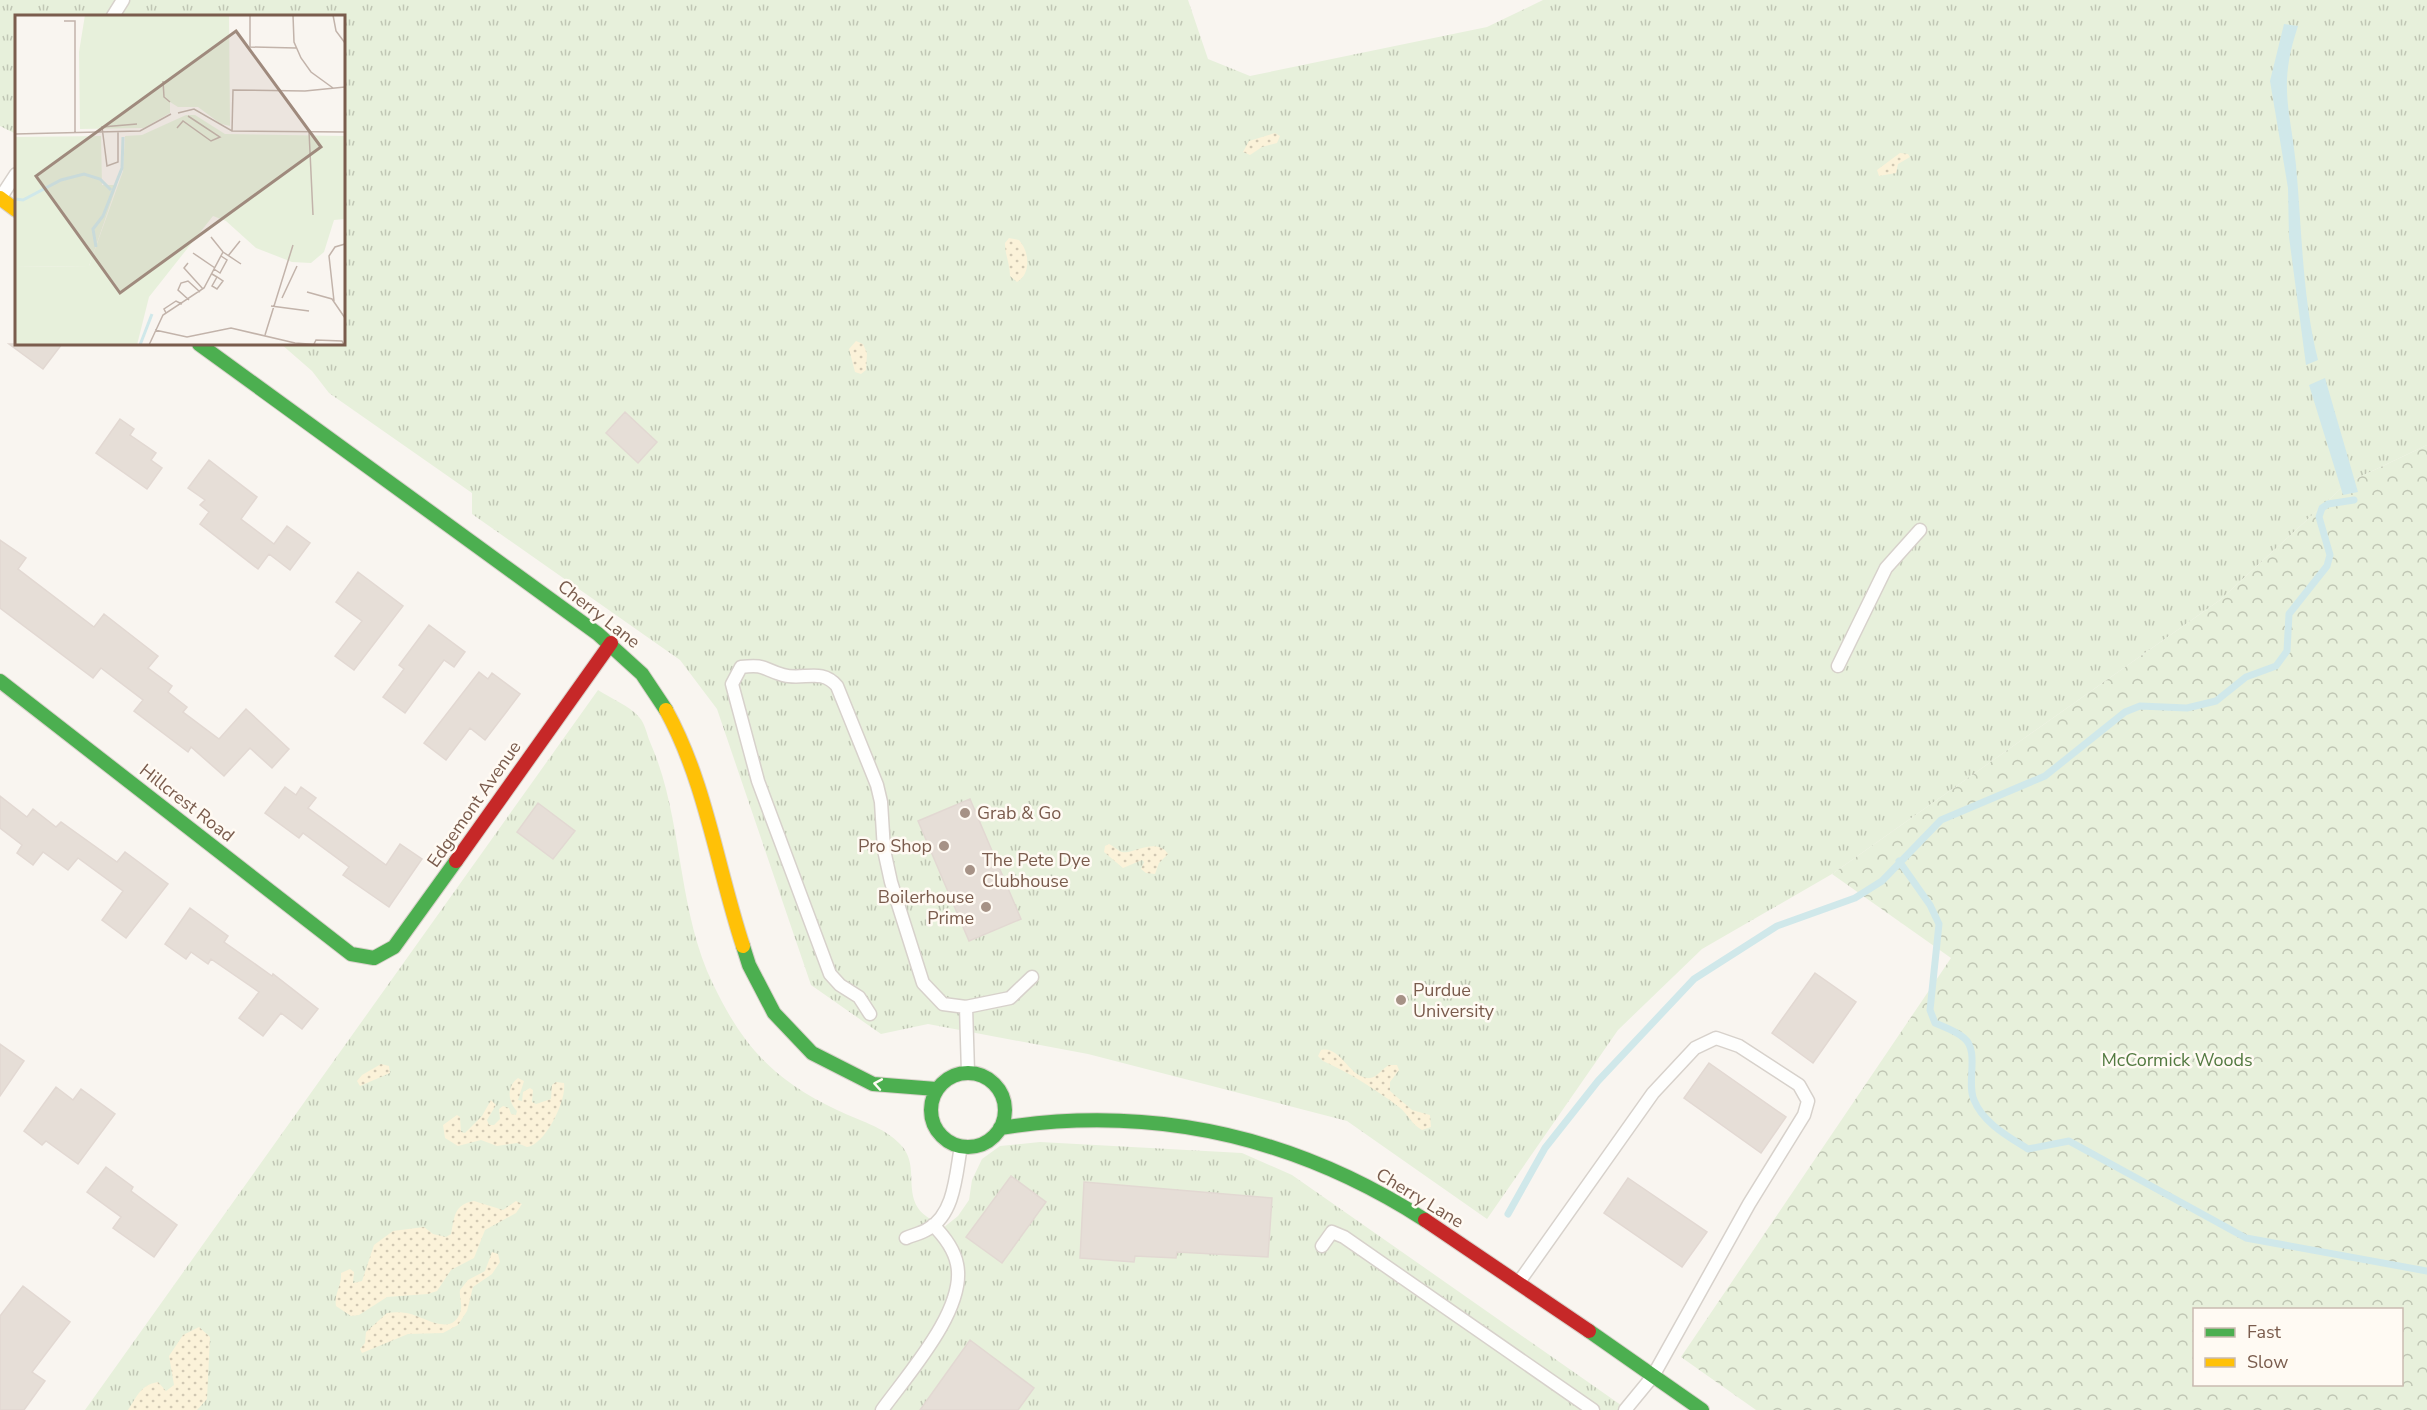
<svg xmlns="http://www.w3.org/2000/svg" width="2427" height="1410" font-family="'Nunito Sans',sans-serif">
  <style>
    .grass { fill: url(#grass-tufts) }
    .forest { fill: url(#forest-crowns); fill-rule: evenodd }
    .sand { fill: url(#sand-dots) }
    .water { fill: #d0e8ea }
    .lines { fill: none; stroke-linecap: round; stroke-linejoin: round }
    .stream { stroke: #d0e8ea; stroke-width: 7 }
    .building { fill: #e6ded7; stroke: #e2d8d2; stroke-width: 1.5 }
    .lane-casing { stroke: #d7d1cb; stroke-width: 15 }
    .fast-casing { stroke: #d9d2cb; stroke-width: 16 }
    .slow-casing { stroke: #d9d2cb; stroke-width: 16 }
    .jam-casing { stroke: #d9d2cb; stroke-width: 16 }
    .lane { stroke: #fefefd; stroke-width: 12 }
    .fast { stroke: #4caf50; stroke-width: 14 }
    .slow { stroke: #ffc107; stroke-width: 14 }
    .jam { stroke: #c62828; stroke-width: 14 }
    .oneway { stroke: #fffaf3 }
    .poi-dot { fill: #a69286; stroke: #fffaf3; stroke-width: 2 }
    .labels { text-anchor: middle; stroke-width: 5; stroke-linejoin: round; paint-order: stroke }
    .street-label { font-size: 18px; fill: #7a5c4d; stroke: #fffaf3 }
    .poi-label { font-size: 18px; fill: #7a5c4d; stroke: #fffaf3; text-anchor: start }
    .park-label { font-size: 18px; fill: #537a41; stroke: #fffaf3 }
    .inset-river { fill: none; stroke: #d0e8ea; stroke-width: 3 }
    .inset-road { fill: none; stroke: #c2b3aa; stroke-width: 1.5 }
    .view { fill: #9f8a7d; fill-opacity: 0.15; stroke: #9f8a7d; stroke-width: 3 }
    .inset-edge { fill: none; stroke: #7a5c4d; stroke-width: 3 }
  </style>
  <defs>
    <pattern id="grass-tufts" width="24" height="20" patternUnits="userSpaceOnUse" patternTransform="scale(1.5)"><rect width="24" height="20" fill="#e7f0db"/><path d="M3 7l-1-3M5 7V3M7 7l1-3M15 17l-1-3M17 17v-4M19 17l1-3" fill="none" stroke="#c0c6b4"/></pattern>
    <pattern id="forest-crowns" width="20" height="18" patternUnits="userSpaceOnUse" patternTransform="scale(1.5)"><rect width="20" height="18" fill="#e7f0db"/><path d="M2 6a3 3 0 1 1 6 0M12 15a3 3 0 1 1 6 0" fill="none" stroke="#c0c6b4"/></pattern>
    <pattern id="sand-dots" width="8" height="8" patternUnits="userSpaceOnUse" patternTransform="scale(1.5)"><rect width="8" height="8" fill="#fbf2d9"/><path d="M2 2h.1M6 6h.1" fill="none" stroke="#d0c7b2" stroke-width="1.8" stroke-linecap="round"/></pattern>
  </defs>
  <rect width="100%" height="100%" fill="#f9f5f0"/>
  <path class="grass" d="M0,0H1188L1208,59L1250,76L1487,27L1543,0H2427V445L2347,483L2220,600L1832,874L1702,949L1618,1030L1487,1219L1347,1121L1088,1054L928,1024L881,1034L811,985L717,709L680,660L472,514V493L329,393L312,371L281,344H344V16H16V134L0,126Z
    M598,690C610,698 630,706 639,717C645,723 647,735 650,742C684,819 676,907 713,984C743,1047 774,1080 837,1110C858,1120 884,1127 900,1144C919,1163 905,1188 918,1208C923,1216 936,1222 943,1228L958,1216L969,1200L972,1180L982,1159L1000,1146L1040,1142L1242,1153L1292,1175L1628,1410H85Z"/>
  <path class="forest" d="M2427,445V1410H1756L1681,1357L1951,958L1832,874L2220,600L2347,483ZM2194,1310H2402V1384H2194Z"/>
  <path class="sand" d="M1275,133L1280,136L1277,143L1262,147L1250,155L1243,152L1249,141Z
    M1900,153L1908,154L1910,157L1898,164L1896,173L1879,176L1877,170Z
    M1009,238L1019,240C1029,251 1032,273 1017,282L1010,276C1010,264 1005,255 1005,243Z
    M856,341L863,344L867,353L866,370L861,374L855,372L849,349Z
    M1109,844C1114,846 1118,851 1122,852C1131,855 1157,836 1168,854L1159,863L1155,874L1146,873L1141,869L1144,862L1142,860L1123,868L1104,852L1105,846Z
    M1321,1050C1341,1045 1349,1079 1370,1078C1376,1078 1383,1068 1389,1065H1397L1399,1070L1390,1082V1091L1412,1110L1430,1115L1431,1127L1422,1130C1411,1124 1409,1115 1399,1107C1375,1089 1350,1073 1323,1061L1318,1056Z
    M381,1064L389,1066L390,1073L360,1086L357,1081L362,1075Z
    M518,1078L524,1081L518,1100L522,1101L523,1092L530,1088L533,1090L532,1102L536,1104L551,1099L552,1085L556,1082L564,1083C567,1100 545,1145 527,1147L517,1143L497,1146L481,1140L458,1146L445,1138L443,1125L457,1115L460,1117L461,1132L465,1133L482,1116L491,1100L496,1105L487,1120L489,1125H494L500,1119L499,1109L503,1106L509,1108L511,1114L516,1115L517,1111C508,1102 506,1087 518,1078Z
    M474,1201L503,1210L516,1201L522,1204L516,1213L485,1230L474,1258L451,1270L437,1291L428,1294L387,1297L359,1315L351,1316L336,1306C334,1293 342,1286 341,1273L350,1269L354,1272L353,1283L362,1281L374,1245L393,1231L424,1227L433,1234L446,1237L451,1234C455,1217 453,1205 474,1201Z
    M492,1252L498,1254L500,1262L492,1274L473,1287L467,1311L458,1325L443,1333L408,1334L362,1353L360,1349L365,1343L366,1332L387,1313C395,1312 403,1312 411,1314C425,1318 455,1338 461,1309C462,1303 459,1296 460,1290L468,1280L485,1271Z
    M199,1327L210,1337L207,1399L197,1410H128C137,1397 140,1385 158,1382L166,1391L174,1385L169,1356L183,1335Z"/>
  <path class="water" d="M2284,24L2298,26C2278,85 2290,107 2296,165C2302,230 2302,296 2318,360L2306,365L2289,237L2288,188L2270,81Z
    M2325,378L2358,492L2343,495L2309,385Z"/>
  <g class="lines">
    <path class="stream" d="M1899,861L1930,905L1939,924L1930,1010L1935,1023C1944,1027 1956,1031 1964,1038C1980,1051 1966,1082 1974,1100C1983,1123 2009,1137 2028,1149L2069,1141L2246,1238L2427,1271
      M1508,1214L1545,1148L1598,1081L1694,979L1777,926L1855,898L1882,881L1941,820L2045,776L2125,712L2140,706L2187,708L2216,701L2246,677L2276,666L2287,651L2289,614L2327,566L2330,555L2319,517L2322,508L2328,504L2354,500"/>
  </g>
  <path class="building" d="M9,344H62L43,369Z
    M625,412L657,442L638,463L606,433Z
    M120,419L134,429L130,435L156,453L151,460L162,468L147,489L96,453Z
    M209,460L257,497L241,519L274,544L287,526L310,543L290,570L269,554L258,569L200,524L209,512L200,505L205,500L188,488Z
    M0,540L26,558L18,569L94,627L104,614L158,656L148,668L172,686L168,692L187,707L183,712L219,739L246,709L289,749L272,768L250,748L224,776L191,747L188,752L134,711L143,700L101,668L93,678L0,608Z
    M358,572L403,606L354,670L335,656L362,621L336,602Z
    M429,625L465,652L454,667L444,660L405,713L383,697L404,669L399,665Z
    M479,672L488,679L492,673L520,694L485,740L470,728L446,760L424,743Z
    M285,787L296,795L301,787L316,798L308,808L386,865L400,844L422,859L389,907L343,875L349,867L303,833L299,838L265,813Z
    M0,796L27,817L33,809L56,827L61,822L117,862L125,852L168,884L126,938L102,920L123,891L78,858L68,870L43,852L33,865L17,853L22,845L0,828Z
    M970,799L1021,919L969,941L918,821Z
    M538,803L575,831L553,859L517,832Z
    M190,908L228,936L224,942L272,976L273,974L318,1009L302,1029L281,1013L263,1036L239,1018L259,992L211,959L208,964L191,952L186,959L165,944Z
    M1815,973L1856,1002L1813,1063L1772,1033Z
    M0,1044L24,1061L0,1096Z
    M1709,1063L1786,1117L1761,1153L1684,1098Z
    M56,1087L73,1100L81,1089L115,1114L78,1164L46,1141L42,1145L24,1131Z
    M106,1167L133,1187L131,1191L177,1225L154,1257L113,1228L121,1217L87,1192Z
    M1011,1176L1046,1202L1002,1263L966,1237Z
    M1628,1178L1707,1232L1682,1267L1604,1213Z
    M1084,1182L1272,1198L1268,1257L1177,1252L1176,1258L1135,1256L1134,1262L1080,1258Z
    M23,1286L70,1322L32,1372L45,1381L24,1410H0V1316Z
    M970,1340L1034,1388L1018,1410H920Z"/>
  <g class="lines">
    <g class="lane-casing">
      <path id="lane" d="M113,16L123,0
        M1,197L16,174
        M1838,666L1886,568L1920,530
        M966,1007L968,1072
        M870,1014L859,997L840,985L830,974L758,781L732,684L741,667C766,664 762,669 783,675C803,681 821,667 837,686L877,785L881,802L884,850L891,882L923,983L943,1004L966,1007L1010,998L1032,977
        M906,1238C913,1235 922,1233 928,1229C955,1214 956,1173 961,1146
        M1322,1246L1332,1232L1344,1237L1593,1410
        M1519,1282L1653,1093L1695,1048L1716,1038L1739,1046L1799,1085L1808,1101L1804,1115L1749,1204L1653,1376L1625,1410
        M882,1410C907,1375 967,1309 957,1264C954,1249 944,1236 933,1225"/>
    </g>
    <g class="fast-casing">
      <path id="fast" d="M199,344L598,634L642,674L666,710
        M0,681L351,954L374,958L394,947L456,861
        M743,946L749,965L774,1013L812,1053L873,1084L936,1089
        M931 1110a37 37 0 1 1 74 0a37 37 0 1 1-74 0Z
        M1000,1128C1154,1104 1294,1136 1425,1220
        M1589,1331L1702,1410"/>
    </g>
    <g class="slow-casing">
      <path id="slow" d="M0,198L16,210
        M666,710C706,783 717,867 743,946"/>
    </g>
    <g class="jam-casing">
      <path id="jam" d="M456,861L611,643
        M1425,1220L1589,1331"/>
    </g>
    <use href="#lane" class="lane"/>
    <use href="#fast" class="fast"/>
    <use href="#slow" class="slow"/>
    <use href="#jam" class="jam"/>
  </g>
  <defs><path id="oneway-chevron" d="M-2-3.5L2.5 0L-2 3.5" fill="none" stroke-width="1.6" stroke-linecap="round" stroke-linejoin="round" transform="scale(1.5)"/></defs>
  <use class="oneway" href="#oneway-chevron" transform="translate(878 1084) rotate(-170)"/>
  <g class="poi-dot">
    <circle cx="965" cy="813" r="6"/>
    <circle cx="944" cy="846" r="6"/>
    <circle cx="970" cy="870" r="6"/>
    <circle cx="986" cy="907" r="6"/>
    <circle cx="1401" cy="1000" r="6"/>
  </g>
  <g class="labels">
    <g class="street-label">
      <text transform="translate(599 614) rotate(38)" y="6">Cherry Lane</text>
      <text transform="translate(187 803) rotate(38)" y="6">Hillcrest Road</text>
      <text transform="translate(474 804) rotate(-55)" y="6">Edgemont Avenue</text>
      <text transform="translate(1420 1198) rotate(31)" y="6">Cherry Lane</text>
    </g>
    <g class="poi-label">
      <text x="977" y="819">Grab &amp; Go</text>
      <text x="932" y="852" text-anchor="end">Pro Shop</text>
      <text x="982" y="866">The Pete Dye<tspan x="982" dy="21">Clubhouse</tspan></text>
      <text x="974" y="903" text-anchor="end">Boilerhouse<tspan x="974" dy="21">Prime</tspan></text>
      <text x="1413" y="996">Purdue<tspan x="1413" dy="21">University</tspan></text>
    </g>
    <g class="park-label">
      <text x="2177" y="1066">McCormick Woods</text>
    </g>
  </g>
  <g transform="translate(15 15)">
    <rect width="330" height="330" fill="#f9f5f0"/>
    <path d="M70,0H214L215,111L206,109L183,92H163L155,87V98L129,113L65,114L64,37ZM171,100H180L210,119L330,121V204L319,205L309,237L296,248L277,247L241,233L211,206L198,201L134,282L122,330H0V252L74,251L108,156L110,121L127,120Z" fill="#e7f0db"/>
    <path d="M86,121L87,170H102L74,251L0,252V122Z" fill="#e7f0db"/>
    <path class="inset-river" d="M0,184L8,185L46,165L69,159L85,164L96,175M81,232L78,214L88,201L107,153L108,122M125,330L137,299"/>
    <path class="inset-road" d="M235,0V32L281,33M278,0L279,27L286,43L296,57L318,73M318,0L321,16L330,28M49,6H60V118M148,66L149,82L155,87M163,98L179,94L217,116L330,117M162,113L168,106L196,126L205,122L173,101M217,116L218,75L290,76L330,72M294,116L298,200M103,117V147L92,151L87,112L122,109M0,119L125,116L156,99M196,222L208,237L226,249M178,238L200,253M213,241L225,226M173,248L169,253L188,274M199,254L205,258L212,245L206,241M197,259L202,262L208,266L202,274L197,271L202,262M292,277L317,284L330,303M267,283L282,251M174,285L163,275L166,268L173,266L185,277M319,286L314,241L320,232L330,229M256,291L294,296M151,298L149,294L161,286L167,289M140,315L172,322L216,313L280,328L307,330M250,320L278,230M299,329L301,325L327,326L329,330M134,330L148,300L189,273L208,237"/>
    <path class="view" d="M221,16L306,132L105,278L21,161Z"/>
    <rect width="330" height="330" class="inset-edge"/>
  </g>
  <rect x="2193" y="1308" width="210" height="78" fill="#fffaf3" stroke="#cabbb1" stroke-width="1.5"/>
  <rect x="2205" y="1328" width="30" height="9" fill="#4caf50" stroke="#cabbb1" stroke-width="1.5"/>
  <text x="2247" y="1338" font-size="18" fill="#7a5c4d">Fast</text>
  <rect x="2205" y="1358" width="30" height="9" fill="#ffc107" stroke="#cabbb1" stroke-width="1.5"/>
  <text x="2247" y="1368" font-size="18" fill="#7a5c4d">Slow</text>
</svg>
